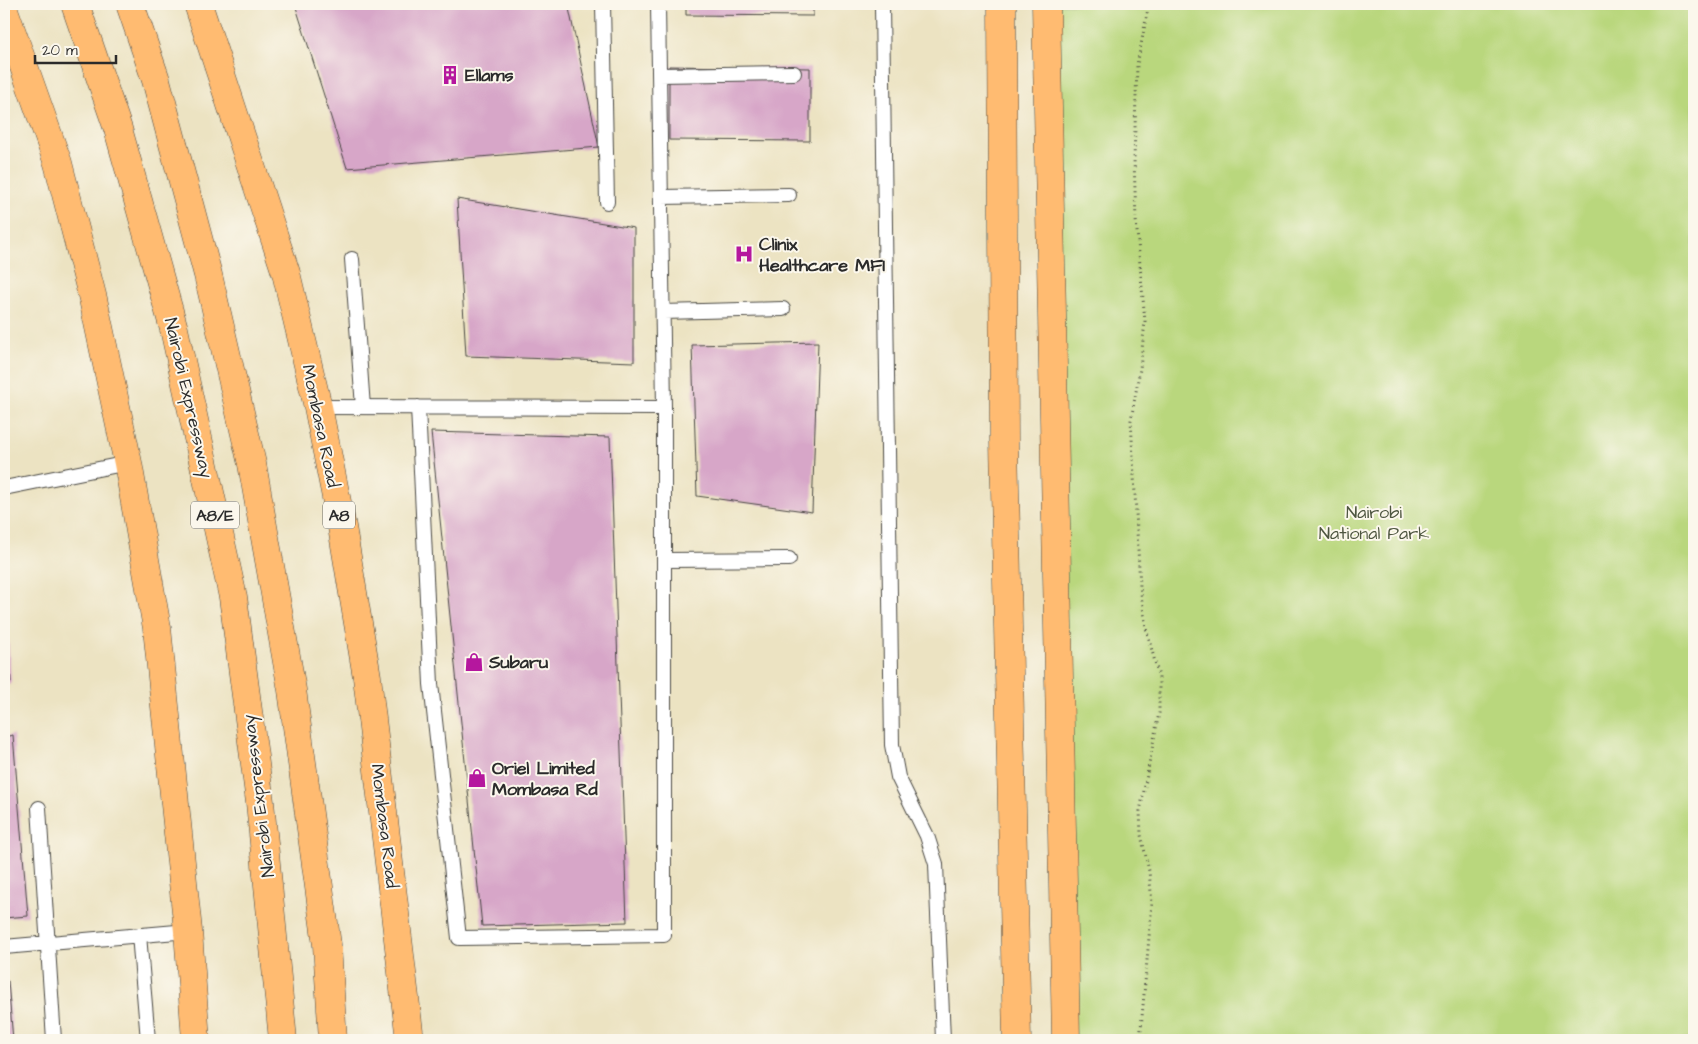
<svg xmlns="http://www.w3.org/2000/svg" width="1698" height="1044" font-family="'Architects Daughter',sans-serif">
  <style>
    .green { fill: #b9d77d; stroke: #728154 }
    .building { fill: #d7a6c8 }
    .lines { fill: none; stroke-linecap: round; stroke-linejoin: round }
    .lane-casing { stroke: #484742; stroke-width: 16 }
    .primary-casing { stroke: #484742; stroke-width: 29 }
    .highway-casing { stroke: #484742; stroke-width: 29 }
    .path { stroke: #484742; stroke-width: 3; stroke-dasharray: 1 4; stroke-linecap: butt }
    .lane { stroke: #fff; stroke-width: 14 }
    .primary { stroke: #ffbb71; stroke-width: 28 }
    .highway { stroke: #ffbb71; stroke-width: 28 }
    .labels { text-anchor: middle; stroke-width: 4; stroke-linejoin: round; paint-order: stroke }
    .shield { fill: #fbf7ec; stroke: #696865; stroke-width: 1 }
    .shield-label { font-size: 16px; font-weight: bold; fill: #2b2b2b }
    .poi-label { font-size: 18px; font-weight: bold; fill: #2b2b2b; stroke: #fbf7ec; text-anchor: start }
    .street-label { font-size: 18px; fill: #2b2b2b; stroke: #fbf7ec }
    .park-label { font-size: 18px; fill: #4e5640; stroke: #fbf7ec }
  </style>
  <rect width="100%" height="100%" fill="#fbf7ec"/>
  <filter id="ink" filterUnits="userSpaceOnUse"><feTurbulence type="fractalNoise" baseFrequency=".02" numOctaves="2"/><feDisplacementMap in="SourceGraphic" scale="10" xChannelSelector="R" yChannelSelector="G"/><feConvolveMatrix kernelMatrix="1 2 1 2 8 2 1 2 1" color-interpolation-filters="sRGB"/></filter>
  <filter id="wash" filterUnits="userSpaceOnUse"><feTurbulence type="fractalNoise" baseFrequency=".0096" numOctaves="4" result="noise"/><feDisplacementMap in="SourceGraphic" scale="20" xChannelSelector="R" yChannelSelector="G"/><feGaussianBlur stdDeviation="1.12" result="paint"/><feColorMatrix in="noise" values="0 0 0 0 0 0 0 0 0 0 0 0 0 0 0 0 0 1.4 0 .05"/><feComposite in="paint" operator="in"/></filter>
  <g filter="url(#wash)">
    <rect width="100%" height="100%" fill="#ece3c2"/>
    <path class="green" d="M1053,4H1694V1040H1053Z"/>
    <g id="blocks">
      <path class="building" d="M295,4H568L599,147L347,168Z
        M686,4H813V16L686,15Z
        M669,66L810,68V141L669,140Z
        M457,199L634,228V362L466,356Z
        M818,342L812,512L697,496L692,345Z
        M431,432L610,437L627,922L482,926Z
        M4,571L11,683L4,685Z
        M13,735L28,916L4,918V737Z
        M8,981L13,1040H4V982Z"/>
    </g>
  </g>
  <g filter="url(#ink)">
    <use href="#blocks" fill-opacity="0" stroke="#484742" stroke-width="1"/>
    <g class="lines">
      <g class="lane-casing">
        <path id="lane" d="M603,4L607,202
          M882,4L892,745L898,777L927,836L936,864L943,1040
          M659,75L794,73
          M661,197L789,195
          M352,259L363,407
          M663,312L783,309
          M318,407L664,408
          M418,407L431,684L459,938L664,935V408L658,4
          M4,488L128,463
          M664,560L789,559
          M39,808L54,1040
          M139,935L148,1040
          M4,947L188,931"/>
      </g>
      <g class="primary-casing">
        <path id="primary" d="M1002,4L1004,442L1017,1040
          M1046,4L1066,1040"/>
      </g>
      <g class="highway-casing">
        <path id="highway" d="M75,4L118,129L174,329L233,597L260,802L283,1040
          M130,4L156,80L208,275L252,464L292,690L327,945L333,1040
          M198,4L286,273L318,407L342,527L367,677L410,1040
          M4,10L58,163L93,299L128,463L157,628L188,931L196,1040"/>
      </g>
      <path class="path" d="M1140,1040L1152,903L1149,871L1141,835L1140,811L1159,713V677L1146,628L1140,586L1131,420L1140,369L1145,321L1136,220L1134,159L1137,65L1149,4"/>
      <use href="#lane" class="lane"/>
      <use href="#primary" class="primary"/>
      <use href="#highway" class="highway"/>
    </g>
  </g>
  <defs>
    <g id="building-bare" transform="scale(1.5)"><path d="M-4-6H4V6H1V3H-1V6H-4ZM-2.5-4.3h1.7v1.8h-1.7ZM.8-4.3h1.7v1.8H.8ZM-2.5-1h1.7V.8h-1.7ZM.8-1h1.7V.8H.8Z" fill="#b5179e" stroke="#fbf7ec" stroke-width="2.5" paint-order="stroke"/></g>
    <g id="hospital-bare" transform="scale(1.5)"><path d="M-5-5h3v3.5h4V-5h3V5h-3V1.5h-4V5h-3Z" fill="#b5179e" stroke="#fbf7ec" stroke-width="2.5" paint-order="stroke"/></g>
    <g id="shop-bare" transform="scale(1.5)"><path d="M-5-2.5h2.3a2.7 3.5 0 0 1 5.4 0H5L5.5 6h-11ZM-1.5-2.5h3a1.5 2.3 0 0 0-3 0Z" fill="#b5179e" stroke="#fbf7ec" stroke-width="2.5" paint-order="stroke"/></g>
  </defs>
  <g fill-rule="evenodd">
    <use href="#building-bare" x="450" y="75"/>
    <use href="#hospital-bare" x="744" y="254"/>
    <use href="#shop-bare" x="474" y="662"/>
    <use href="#shop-bare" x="477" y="778"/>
  </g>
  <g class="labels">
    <g class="shield">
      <rect x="191" y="501.5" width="48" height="27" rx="4"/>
      <rect x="323" y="501.5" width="32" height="27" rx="4"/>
    </g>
    <g class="shield-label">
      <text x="215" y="521">A8/E</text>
      <text x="339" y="521">A8</text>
    </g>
    <g class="poi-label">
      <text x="465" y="81">Ellams</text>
      <text x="759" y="250">Clinix<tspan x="759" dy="21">Healthcare MFI</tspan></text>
      <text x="489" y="668">Subaru</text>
      <text x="492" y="774">Oriel Limited<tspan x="492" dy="21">Mombasa Rd</tspan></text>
    </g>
    <g class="street-label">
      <text transform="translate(189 398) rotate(77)" y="6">Nairobi Expressway</text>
      <text transform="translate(321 426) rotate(78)" y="6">Mombasa Road</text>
      <text transform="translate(258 796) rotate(-97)" y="6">Nairobi Expressway</text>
      <text transform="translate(385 826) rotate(83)" y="6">Mombasa Road</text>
    </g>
    <g class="park-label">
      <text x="1374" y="518">Nairobi<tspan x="1374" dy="21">National Park</tspan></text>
    </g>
  </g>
  <rect width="1698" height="1044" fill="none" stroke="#fbf7ec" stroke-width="20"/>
  <path d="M35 55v8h81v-8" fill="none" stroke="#2b2b2b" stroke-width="2.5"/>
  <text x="42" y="55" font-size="15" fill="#2b2b2b" stroke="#fbf7ec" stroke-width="4" paint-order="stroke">20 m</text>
</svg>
